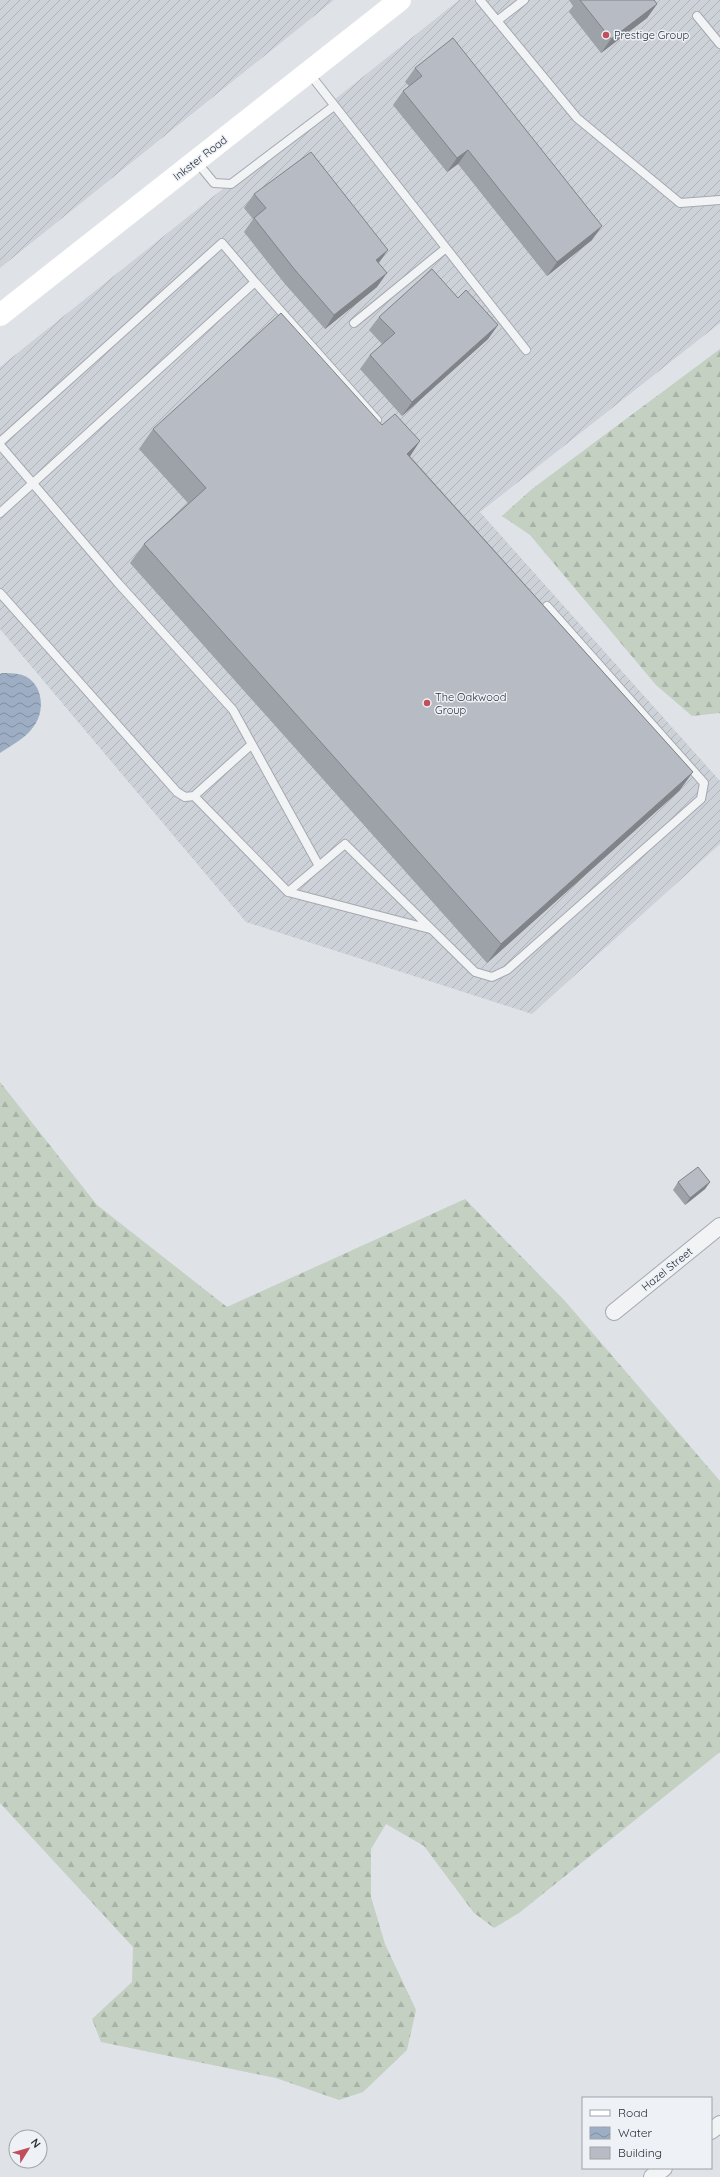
<svg xmlns="http://www.w3.org/2000/svg" width="720" height="2177" font-family="Quicksand,sans-serif">
  <style>
    .industrial { fill: url(#industrial-furrows) }
    .forest { fill: url(#forest-firs) }
    .water { fill: url(#water-waves) }
    .lines { fill: none; stroke-linecap: round; stroke-linejoin: round }
    .lane-casing { stroke: #a5a9b0; stroke-width: 10 }
    .street-casing { stroke: #a5a9b0; stroke-width: 18 }
    .lane { stroke: #f1f3f5; stroke-width: 8 }
    .street { stroke: #f1f3f5; stroke-width: 16 }
    .secondary { stroke: #fff; stroke-width: 22 }
    .wall { fill: #9da1a8 }
    .shaded-wall { fill: #808388 }
    .building { fill: #b7bbc3; stroke: #808388 }
    .poi-dot { fill: #c14e5c; stroke: #eef1f5; stroke-width: 1.5 }
    .labels { text-anchor: middle; stroke-width: 3; stroke-linejoin: round; paint-order: stroke }
    .poi-label { font-size: 11px; fill: #29303c; stroke: #eef1f5; text-anchor: start }
    .street-label { font-size: 11px; fill: #29303c; stroke: #eef1f5 }
  </style>
  <defs>
    <pattern id="industrial-furrows" width="10" height="10" patternUnits="userSpaceOnUse"><rect width="10" height="10" fill="#cdd1d8"/><path d="M-1 1l2-2M0 10L10 0M9 11l2-2" fill="none" stroke="#b0b4ba"/></pattern>
    <pattern id="forest-firs" width="22" height="20" patternUnits="userSpaceOnUse"><rect width="22" height="20" fill="#c4d0c1"/><path d="M5 1l3.5 6h-7zM16 11l3.5 6h-7z" fill="#a8b3a7"/></pattern>
    <pattern id="water-waves" width="16" height="10" patternUnits="userSpaceOnUse"><rect width="16" height="10" fill="#9daec4"/><path d="M0 5q4-4 8 0t8 0" fill="none" stroke="#808ea0"/></pattern>
  </defs>
  <rect width="100%" height="100%" fill="#dfe2e7"/>
  <path class="industrial" d="M0,0H334L0,268Z
    M459,0H720V323L480,512L720,781V844L532,1014L246,922L0,629V367Z"/>
  <path class="forest" d="M720,349V713L692,716L656,685L530,535L502,516L532,489Z
    M0,1082L97,1205L227,1307L465,1199L565,1301L720,1481V1752L519,1913L494,1928L474,1913L424,1846L386,1824L371,1849V1897L385,1944L416,2010L407,2050L363,2092L339,2100L276,2078L101,2042L92,2019L132,1982L133,1947L0,1803Z"/>
  <path class="water" d="M2,673C7,673 13,673 18,674C42,678 47,709 34,726C26,738 12,745 0,753V674Z"/>
  <g class="lines">
    <g class="lane-casing">
      <path id="lane" d="M480,0L577,118L680,203L720,200
        M697,16L720,44
        M497,21L524,0
        M309,73L526,350
        M196,161L214,183L231,184L334,106
        M354,323L446,248
        M0,442L222,243L255,282
        M0,445L118,583L233,710L319,866
        M0,513L255,282L377,420
        M0,593L177,792L185,797L194,796L251,745
        M194,796L288,892L430,929
        M288,892L345,844L475,972L492,977L507,970L701,799L704,783L547,606"/>
    </g>
    <g class="street-casing">
      <path id="street" d="M614,1312L720,1226
        M711,2131L720,2124
        M652,2177L664,2168"/>
    </g>
    <use href="#lane" class="lane"/>
    <use href="#street" class="street"/>
    <path class="secondary" d="M0,315L400,0"/>
  </g>
  <path class="wall" d="M569,0H654L657,4L647,18L601,53L569,12L573,6Z
    M415,68L592,240L547,276L458,164L447,172L393,105L403,91L409,86L405,82Z
    M254,194L379,263L377,287L325,329L285,284L244,232L253,219L244,208Z
    M458,298L498,325L488,339L402,416L360,369L370,355L382,344L369,330L379,317Z
    M153,429L410,456L693,772L679,791L487,963L130,563L144,544L188,503L139,449Z
    M678,1182H710L705,1189L685,1205L673,1190Z"/>
  <path class="shaded-wall" d="M657,4L647,18L601,53L611,39Z
    M468,150L458,164L447,172L457,158Z
    M602,226L592,240L547,276L557,262Z
    M388,250L378,264L376,260Z
    M387,273L377,287L325,329L334,315Z
    M498,325L488,339L402,416L412,402Z
    M420,441L407,461V454Z
    M693,772L679,791L487,963L501,944Z
    M710,1182L705,1189L685,1205L690,1198Z"/>
  <path class="building" d="M580,0H654L657,4L611,39Z
    M453,38L602,226L557,262L468,150L457,158L403,91L422,76L415,68Z
    M311,152L388,250L376,260L387,273L334,315L295,270L254,218L266,208L254,194Z
    M432,269L458,298L466,290L498,325L412,402L370,355L395,333L379,317Z
    M281,313L382,425L395,414L420,441L407,454L693,772L501,944L144,544L206,488L153,429Z
    M698,1167L710,1182L690,1198L678,1182Z"/>
  <g class="poi-dot">
    <circle cx="606" cy="35" r="4"/>
    <circle cx="427" cy="703" r="4"/>
  </g>
  <g class="labels">
    <g class="poi-label">
      <text x="614" y="39">Prestige Group</text>
      <text x="435" y="701">The Oakwood<tspan x="435" dy="13">Group</tspan></text>
    </g>
    <g class="street-label">
      <text transform="translate(200 158) rotate(-38)" y="4">Inkster Road</text>
      <text transform="translate(667 1269) rotate(-39)" y="4">Hazel Street</text>
    </g>
  </g>
  <rect x="582" y="2097" width="130" height="72" fill="#eef1f5" stroke="#9fa4ab"/>
  <rect x="590" y="2110" width="20" height="6" fill="#ffffff" stroke="#9fa4ab"/>
  <text x="618" y="2117" font-size="12" fill="#29303c">Road</text>
  <rect x="590" y="2127" width="20" height="12" fill="url(#water-waves)" stroke="#9fa4ab"/>
  <text x="618" y="2137" font-size="12" fill="#29303c">Water</text>
  <rect x="590" y="2147" width="20" height="12" fill="#b7bbc3" stroke="#9fa4ab"/>
  <text x="618" y="2157" font-size="12" fill="#29303c">Building</text>
  <g transform="translate(28 2149) rotate(53)"><circle r="19" fill="#eef1f5" stroke="#9fa4ab"/>
  <path d="M0-3L7 15L0 10L-7 15Z" fill="#c14e5c"/>
  <text y="-6" font-size="11" font-weight="bold" text-anchor="middle" fill="#29303c">N</text>
  </g>
</svg>
